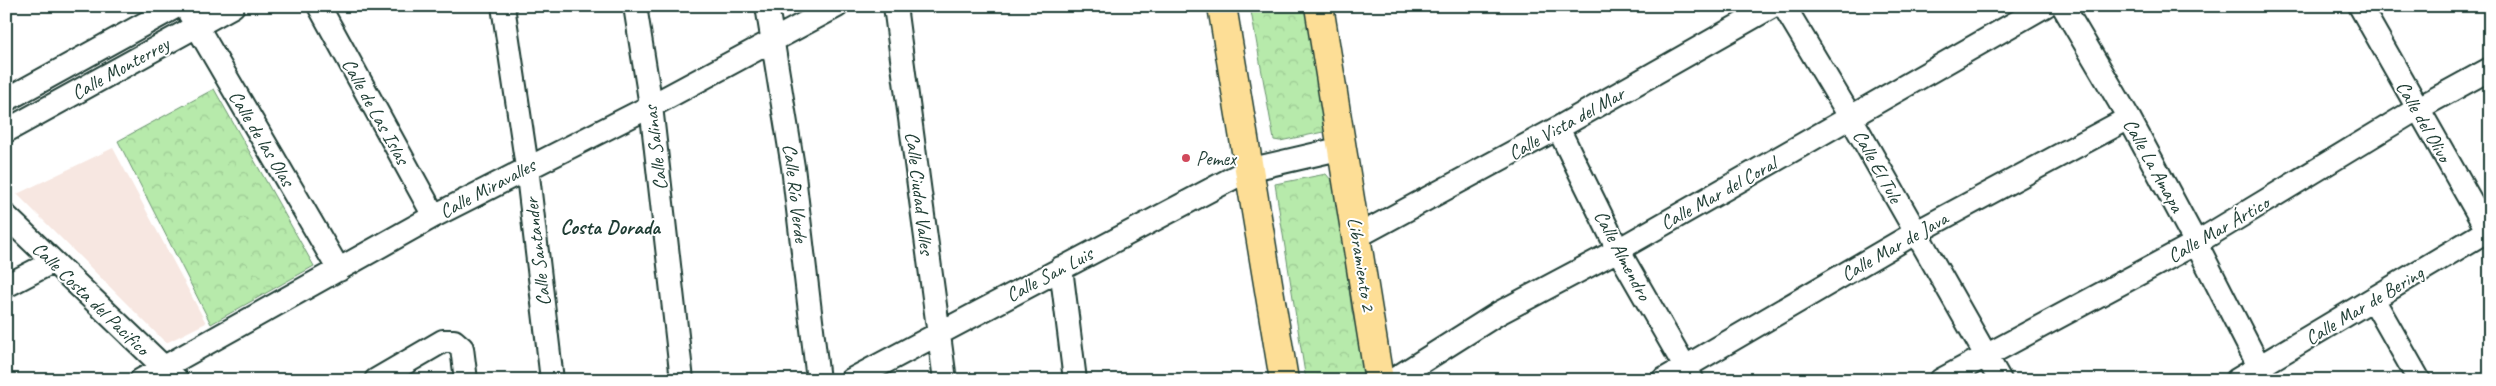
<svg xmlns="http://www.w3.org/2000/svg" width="2496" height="386" font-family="Caveat,sans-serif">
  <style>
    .built { fill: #f7e7e1 }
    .park { fill: url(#park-crowns); stroke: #6b9470 }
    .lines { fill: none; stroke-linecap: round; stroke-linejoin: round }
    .minor-casing { stroke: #1f3d34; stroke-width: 26 }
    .major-casing { stroke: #1f3d34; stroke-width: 31 }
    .minor { stroke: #fff; stroke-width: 22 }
    .major { stroke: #fdde96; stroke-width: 28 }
    .poi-dot { fill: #d1495b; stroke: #fff; stroke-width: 2 }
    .labels { text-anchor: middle; stroke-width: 4; stroke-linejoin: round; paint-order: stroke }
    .street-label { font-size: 20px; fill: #1f3d34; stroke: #fff }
    .poi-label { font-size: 20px; fill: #1f3d34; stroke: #fff; text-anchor: start }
    .neighbourhood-label { font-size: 21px; font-weight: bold; fill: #1f3d34; stroke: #fff }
  </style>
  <defs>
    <pattern id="park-crowns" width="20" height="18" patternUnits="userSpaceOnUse" patternTransform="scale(1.25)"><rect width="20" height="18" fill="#b7eaab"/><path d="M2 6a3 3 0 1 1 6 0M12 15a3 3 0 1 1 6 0" fill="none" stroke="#9dca94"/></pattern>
  </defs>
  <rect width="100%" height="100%" fill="#fff"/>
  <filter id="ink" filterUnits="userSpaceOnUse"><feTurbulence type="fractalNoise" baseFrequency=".02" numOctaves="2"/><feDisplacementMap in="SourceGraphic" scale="10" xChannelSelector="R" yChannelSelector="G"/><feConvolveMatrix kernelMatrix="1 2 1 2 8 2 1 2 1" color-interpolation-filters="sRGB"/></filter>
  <g filter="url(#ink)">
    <path class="built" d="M113,148L206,323L166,343L17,194Z"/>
    <path class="park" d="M1250,6H1307L1328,131L1280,141L1274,140Z
      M214,89L314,266L211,324L118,141Z
      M1326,174L1332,181L1337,196L1352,312L1372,380H1306L1275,184Z"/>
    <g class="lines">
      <g class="minor-casing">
        <path id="minor" d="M185,6L339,270
          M319,6L434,216
          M503,6L527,167L552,380
          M635,6L651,106L682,380
          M767,6L793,167L818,380
          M895,6L945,380
          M1784,6L1851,118L2000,380
          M2063,6L2129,118L2196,243L2266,380
          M2360,6L2490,235
          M6,100L177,6
          M1558,128L1618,250L1692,379
          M6,131L233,6
          M6,216L177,380
          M1358,236L1558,128L1773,6
          M1061,268L1075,380
          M6,286L52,262
          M2373,299L2419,380
          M141,380L434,216L651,106L837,6
          M376,380L443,341H454L462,348L466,380
          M851,380L1248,170L1343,148
          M1393,380L1499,313L1618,250L2045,6
          M1663,380L1915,233L2129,118
          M1941,380L2196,243L2417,109L2490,69
          M2237,380L2490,229"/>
      </g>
      <g class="major-casing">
        <path id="major" d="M1222,6L1284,380
          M1319,6L1379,380"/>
      </g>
      <use href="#minor" class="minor"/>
      <use href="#major" class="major"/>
    </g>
  </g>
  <circle class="poi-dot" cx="1186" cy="158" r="5"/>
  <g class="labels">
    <g class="street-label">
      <text transform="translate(120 68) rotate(-29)" y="7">Calle Monterrey</text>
      <text transform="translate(376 111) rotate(61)" y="7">Calle de Las Islas</text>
      <text transform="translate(2424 121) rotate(60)" y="7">Calle del Olivo</text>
      <text transform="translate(1566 123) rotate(-29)" y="7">Calle Vista del Mar</text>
      <text transform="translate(262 138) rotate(59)" y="7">Calle de las Olas</text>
      <text transform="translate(655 148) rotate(-97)" y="7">Calle Salinas</text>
      <text transform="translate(2154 165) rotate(61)" y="7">Calle La Amapa</text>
      <text transform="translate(1878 166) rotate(61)" y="7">Calle El Tule</text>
      <text transform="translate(487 188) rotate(-28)" y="7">Calle Miravalles</text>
      <text transform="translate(796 193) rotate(83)" y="7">Calle Río Verde</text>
      <text transform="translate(920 193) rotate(83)" y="7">Calle Ciudad Valles</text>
      <text transform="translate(1718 193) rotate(-29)" y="7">Calle Mar del Coral</text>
      <text transform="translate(2218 229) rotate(-30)" y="7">Calle Mar Ártico</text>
      <text transform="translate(1894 246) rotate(-30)" y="7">Calle Mar de Java</text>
      <text transform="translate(537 252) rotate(-97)" y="7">Calle Santander</text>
      <text transform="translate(1623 255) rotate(62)" y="7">Calle Almendro</text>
      <text transform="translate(1362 264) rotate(81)" y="7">Libramiento 2</text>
      <text transform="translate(1049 274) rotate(-28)" y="7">Calle San Luis</text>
      <text transform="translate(91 298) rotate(44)" y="7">Calle Costa del Pacifico</text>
      <text transform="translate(2364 305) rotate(-31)" y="7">Calle Mar de Bering</text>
    </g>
    <g class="poi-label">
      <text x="1196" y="165">Pemex</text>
    </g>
    <g class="neighbourhood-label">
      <text x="610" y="234">Costa Dorada</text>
    </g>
  </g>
  <rect width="2496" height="386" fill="none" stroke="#fff" stroke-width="25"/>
  <rect x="12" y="12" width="2471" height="361" fill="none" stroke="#1f3d34" stroke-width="2" filter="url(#ink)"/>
</svg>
